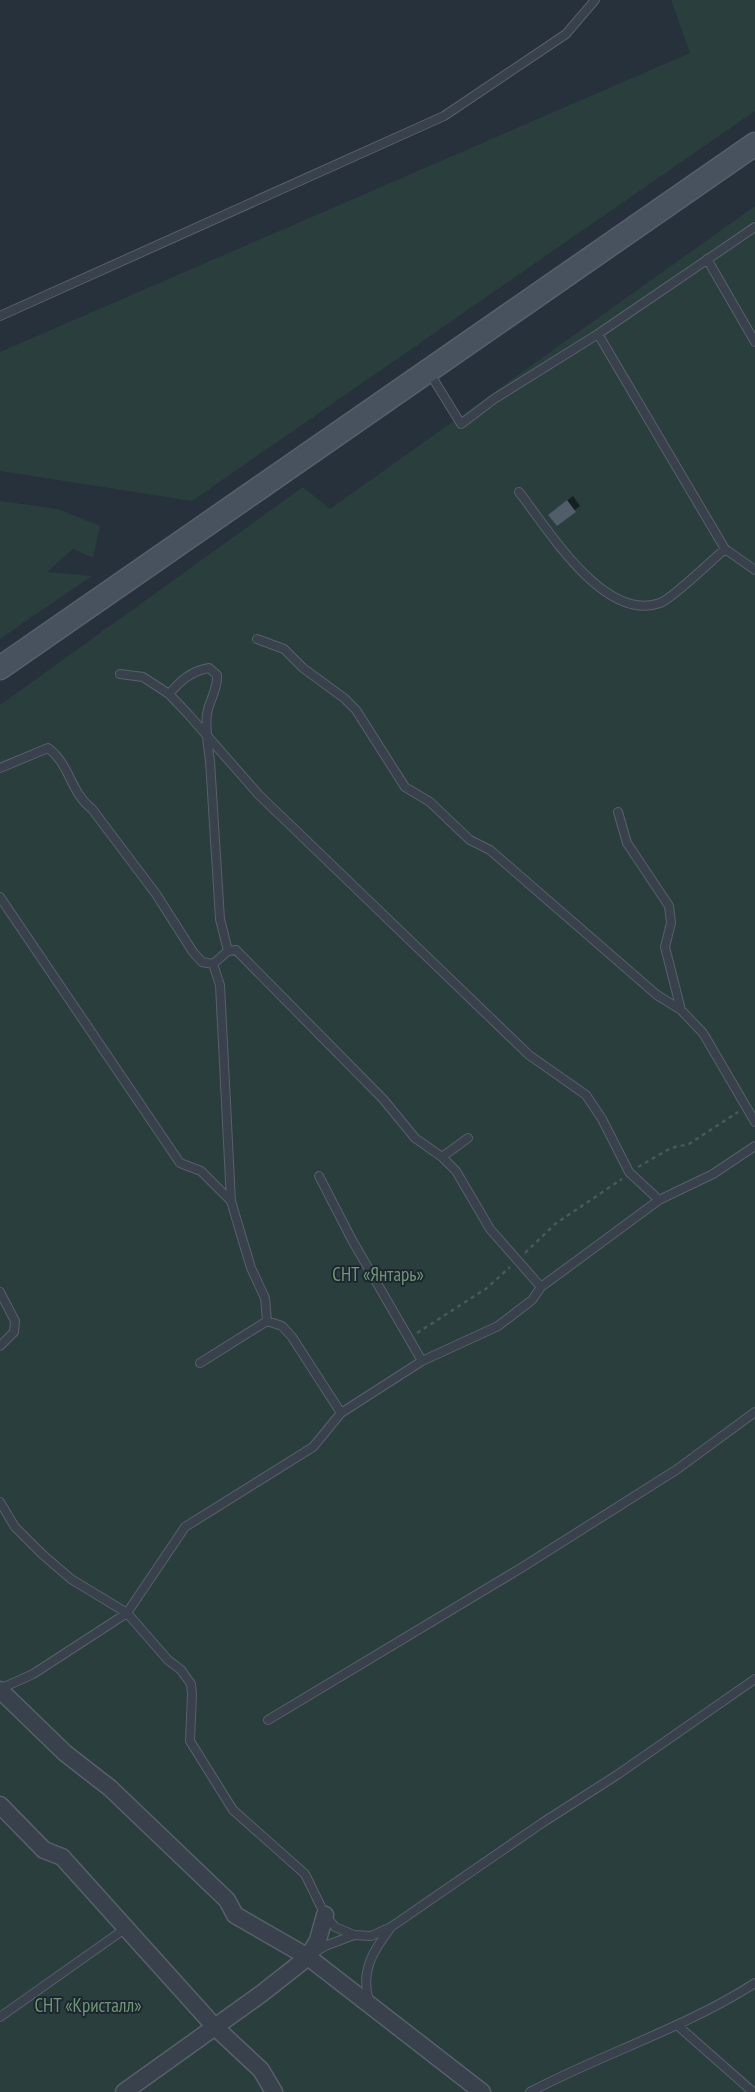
<svg xmlns="http://www.w3.org/2000/svg" width="755" height="2092" font-family="'PT Sans Narrow',sans-serif">
  <style>
    .green { fill: #293e3d }
    .shadow { fill: #0007 }
    .building { fill: #515d69 }
    .lines { fill: none; stroke-linecap: round; stroke-linejoin: round }
    .service-casing { stroke: #57606a; stroke-width: 10 }
    .minor-casing { stroke: #57606a; stroke-width: 19 }
    .secondary-casing { stroke: #57606a; stroke-width: 25 }
    .path { stroke: #475a5b; stroke-width: 2.5; stroke-dasharray: 4 4; stroke-linecap: butt }
    .service { stroke: #39424c; stroke-width: 8 }
    .minor { stroke: #39424c; stroke-width: 16 }
    .secondary { stroke: #48525e; stroke-width: 22 }
    .labels { text-anchor: middle; stroke-width: 4; stroke-linejoin: round; paint-order: stroke }
    .park-label { font-size: 19px; fill: #6e9674; stroke: #1e2730 }
  </style>
  <rect width="100%" height="100%" fill="#26313b"/>
  <path class="green" d="M671,0H755V111L192,501L0,471V352L690,53Z
    M755,206V2092H0V705L303,487L330,509Z
    M0,501L58,509L100,526L93,558L73,549L47,572L92,576L0,639Z"/>
  <path class="shadow" d="M573,496L580,506L557,524L555,510Z"/>
  <path class="building" d="M567,500L576,512L557,526L548,515Z"/>
  <g class="lines">
    <g class="service-casing">
      <path id="service" d="M707,259L755,342
        M0,316L444,116L566,34L595,0
        M598,334L725,549
        M429,372L461,424L494,399L598,334L755,227
        M519,492C548,529 604,623 660,603C672,599 712,560 725,549L755,570
        M257,639L284,649L303,668L344,698L356,710L405,787L430,802L470,840L490,850L657,995L681,1010L703,1033L755,1122
        M120,674L143,677L169,694L188,714L259,795L529,1055L586,1095L602,1119L629,1172L659,1200
        M169,694C180,681 191,671 209,668L217,675C218,690 209,700 207,714C205,730 208,746 210,761L220,919L228,951
        M0,768L48,748C70,764 70,792 92,809L156,894L193,952L202,962L213,964L228,951L236,950L383,1099L415,1138L442,1157L456,1171L490,1229L541,1287
        M618,812L627,843L669,906L671,923L665,947L681,1010
        M0,897L180,1163L201,1171L231,1201
        M213,964L220,985L231,1201L251,1268L265,1298L267,1321
        M442,1157L468,1138
        M319,1176L352,1240L422,1361
        M0,1292L15,1321L14,1332L0,1346
        M200,1363L267,1321L282,1326L292,1337L341,1413
        M0,1502L15,1527L42,1554L71,1579L127,1613L168,1660L181,1670L191,1684L192,1694L190,1741L233,1810L305,1874L325,1915L335,1927L354,1935L371,1936L391,1927
        M0,1689L33,1674L127,1613L185,1527L313,1447L341,1413L422,1361L498,1326L532,1300L541,1287L659,1200L713,1174L755,1146
        M268,1720L521,1568L676,1470L755,1412
        M317,1951L325,1946L354,1935
        M369,2001C360,1971 373,1951 391,1927L542,1823L617,1775L755,1679
        M0,2017L126,1928
        M677,2025L753,2092
        M530,2092C604,2053 685,2028 755,1983"/>
    </g>
    <g class="minor-casing">
      <path id="minor" d="M0,1690L65,1753L110,1788L227,1900L235,1915L308,1957L482,2092
        M0,1805L44,1850L62,1857L215,2027L261,2070L274,2092
        M124,2092L261,1994L308,1957L318,1940L325,1915"/>
    </g>
    <g class="secondary-casing">
      <path id="secondary" d="M0,668L755,144"/>
    </g>
    <path class="path" d="M638,1167L671,1148L689,1144L738,1112
      M525,1253L555,1224L622,1179
      M417,1333L487,1288L510,1267"/>
    <use href="#service" class="service"/>
    <use href="#minor" class="minor"/>
    <use href="#secondary" class="secondary"/>
  </g>
  <g class="labels">
    <g class="park-label">
      <text x="378" y="1281">СНТ «Янтарь»</text>
      <text x="88" y="2012">СНТ «Кристалл»</text>
    </g>
  </g>
</svg>
